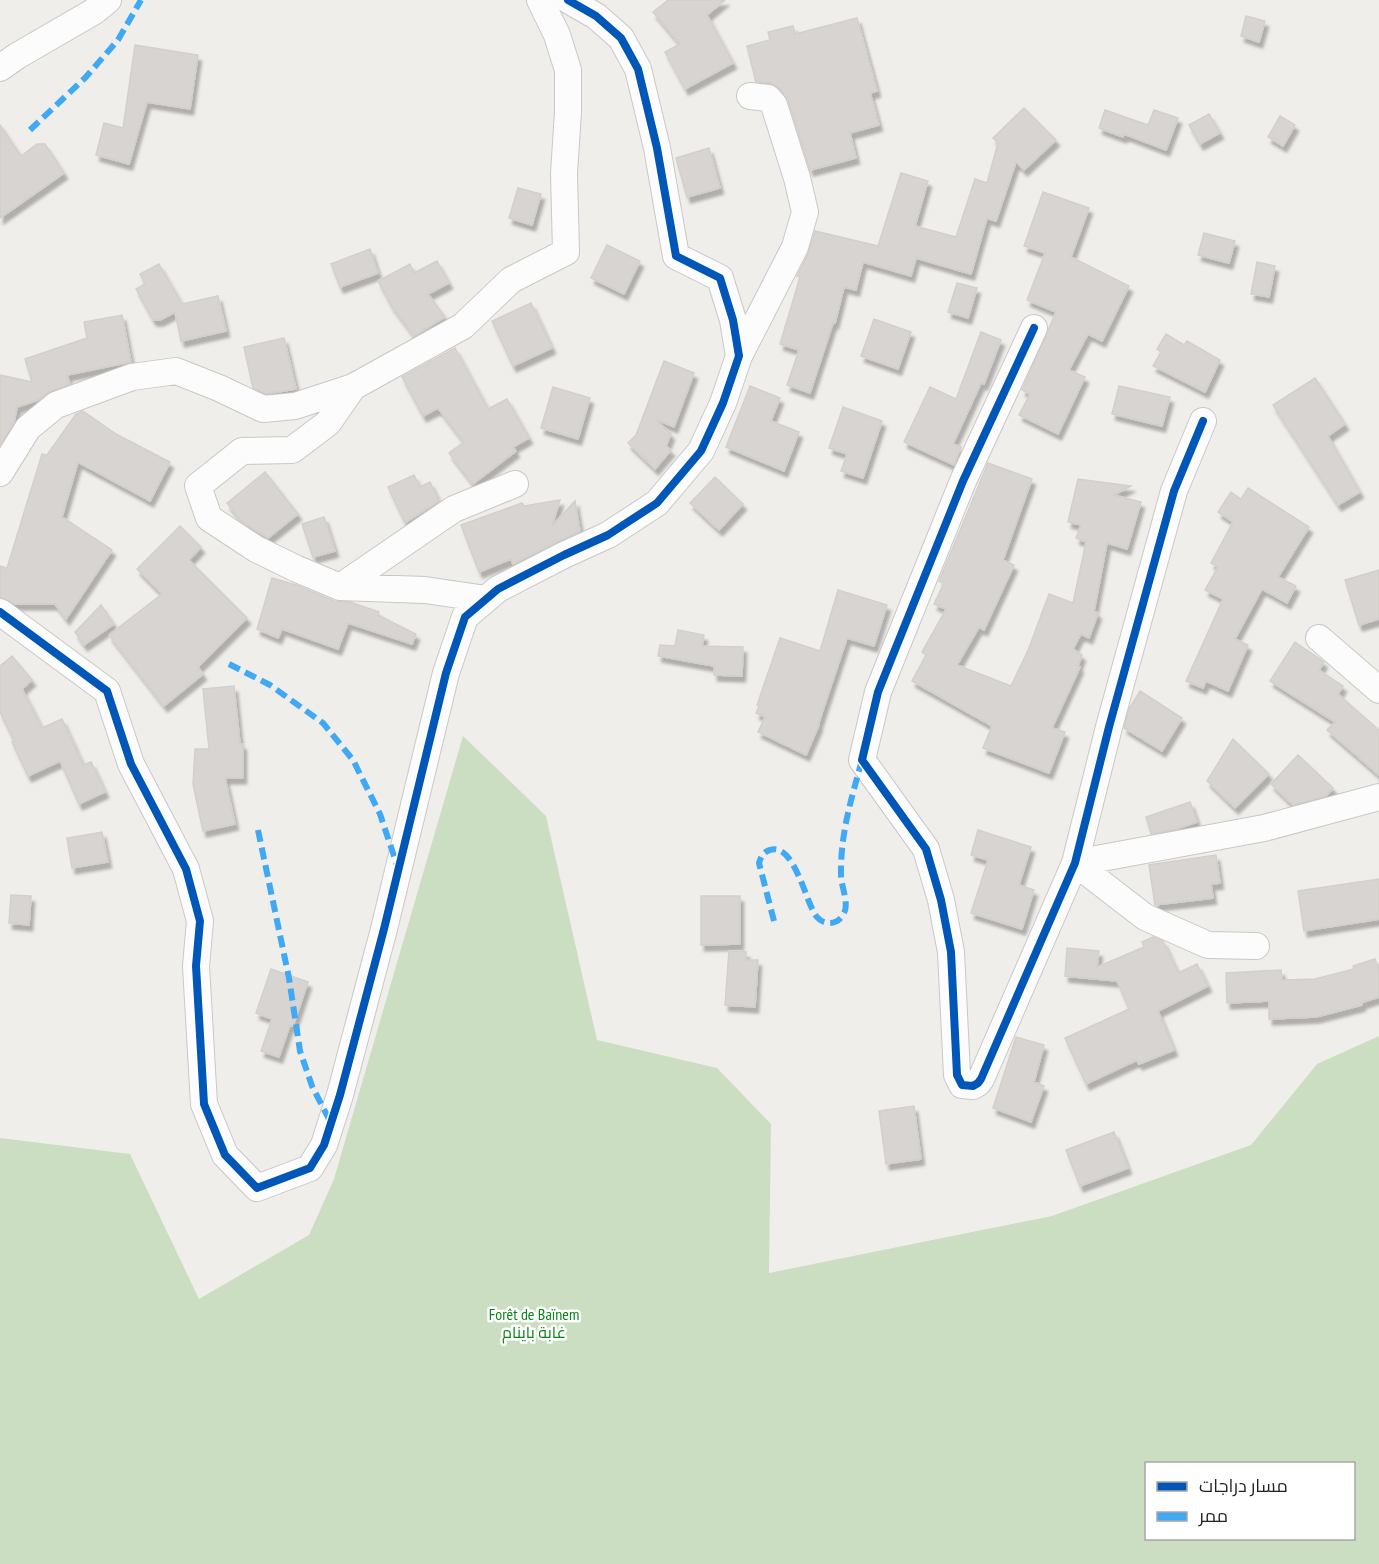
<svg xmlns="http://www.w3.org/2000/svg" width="1379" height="1564" font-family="'PT Sans Narrow',Cairo,sans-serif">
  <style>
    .forest { fill: #cbdec1; fill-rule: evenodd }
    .building { fill: #d7d4d2; stroke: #d3d0cc; stroke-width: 1.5; filter: url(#shadow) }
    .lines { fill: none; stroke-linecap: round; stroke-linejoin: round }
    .street-casing { stroke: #c9c8c7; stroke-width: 28 }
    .street { stroke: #fdfcfc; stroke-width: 26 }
    .quiet { stroke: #3fa9f5; stroke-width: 6; stroke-dasharray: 12 6; stroke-linecap: butt }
    .cycleway-casing { stroke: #fff; stroke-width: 11 }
    .cycleway { stroke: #0057b8; stroke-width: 8 }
    .labels { text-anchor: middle; stroke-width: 5; stroke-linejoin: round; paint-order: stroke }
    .park-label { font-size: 16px; fill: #0c8416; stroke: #fff }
  </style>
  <defs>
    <filter id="shadow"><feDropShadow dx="3.5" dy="6" stdDeviation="1.5" flood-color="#0004"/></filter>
  </defs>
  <rect width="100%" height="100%" fill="#f0eeeb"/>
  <path class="forest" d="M463,736L546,816L597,1040L717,1068L771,1124L769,1273L1052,1216L1251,1145L1317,1064L1379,1036V1564H0V1138L130,1154L199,1299L309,1235L334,1179ZM1146,1464H1354V1538H1146Z"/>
  <path class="building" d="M668,0H725L707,15L733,63L685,89L665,52L680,44L653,12Z
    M1246,16L1265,21L1259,42L1241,36Z
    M857,18L877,91L870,93L879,125L850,133L856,158L810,170L788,100L779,88L770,83L756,82L747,46L770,40L768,32L793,26L795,34Z
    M135,45L198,55L190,109L147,102L129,164L96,155L104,123L123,128Z
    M1024,108L1056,140L1024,170L1016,162L996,221L987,218L971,274L916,258L911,276L863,262L856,290L844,287L835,323H833L810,393L787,385L799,350L780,344L800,277L797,276L808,254L815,231L878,246L901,173L928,181L915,226L956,237L975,179L987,183L998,143L993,138Z
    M1105,110L1148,125L1154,110L1178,118L1166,150L1124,134L1123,137L1099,128Z
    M1209,114L1220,133L1200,144L1189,125Z
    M1280,116L1295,125L1283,146L1268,137Z
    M0,125L21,156L37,144H45L64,173L0,218Z
    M709,148L720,188L687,197L676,158Z
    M518,188L541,194L532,225L509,218Z
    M1043,192L1089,208L1071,257L1129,286L1102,341L1088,334L1069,370L1085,377L1058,434L1019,415L1030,394L1022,390L1056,312L1027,300L1045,253L1024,246Z
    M1204,233L1235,241L1229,263L1198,255Z
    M607,245L640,261L624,294L591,278Z
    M370,249L378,273L340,287L331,264Z
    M437,261L449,283L428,294L445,317L414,336L391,305L378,281L410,264L414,273Z
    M1257,262L1275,266L1269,297L1251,294Z
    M159,264L182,304L218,296L226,331L181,341L175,312L160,320H153L136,289L145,284L140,274Z
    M957,283L977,288L968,318L948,312Z
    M531,303L552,348L513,366L492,321Z
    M122,315L131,362L67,375L70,384L50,391L38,400L17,407L14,423L0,445V375L32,382L25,359L87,338L84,322Z
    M874,319L911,332L898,369L861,356Z
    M981,332L1001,340L984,384L981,383L953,444L961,447L954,465L904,442L930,387L956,399Z
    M1166,334L1184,345L1187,341L1220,360L1205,392L1153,366L1161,352L1157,349Z
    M284,338L296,389L266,394L253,388L244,347Z
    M455,348L488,409L507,399L529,438L513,447L516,451L473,484L449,453L464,442L438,408L423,416L402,377Z
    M664,361L694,373L674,427L655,419L671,434L666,446L671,450L655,469L628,443L636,435Z
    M1315,378L1345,424L1328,436L1360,492L1338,505L1273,405Z
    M750,386L780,398L771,421L799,432L784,471L726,447Z
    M1119,386L1170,397L1162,426L1112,414Z
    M553,387L590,398L578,439L541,428Z
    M843,407L882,421L863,478L841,471L847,454L829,448Z
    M83,411L116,434L170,462L150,501L78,462L62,517L112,550L66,619L55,604H15L0,597V566L7,568L42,454L47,455L76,414Z
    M988,463L1032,479L1003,560L1014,565L984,630L979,627L957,665L1011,686L1029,648L1049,594L1073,603L1086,542L1076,538L1081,525L1068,522L1078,479L1131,486L1114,495L1141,502L1127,549L1107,543L1094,611L1098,613L1089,638L1081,634L1073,649L1082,655L1078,666L1080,667L1052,728L1065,732L1049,773L983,748L992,726L912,681L926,655L922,652L946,609L934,604L944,583L939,581Z
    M265,472L298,514L268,538L242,522L227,503Z
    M414,475L420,487L430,482L439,501L405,523L388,487Z
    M715,477L743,504L719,530L690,503Z
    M1248,488L1309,527L1278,577L1296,586L1287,603L1262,589L1235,639L1248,645L1228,691L1206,681L1203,688L1186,681L1223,599L1205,590L1218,567L1211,563L1233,522L1218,512L1231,492L1241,499Z
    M560,500L552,526L575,501L580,531L513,564L511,559L479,572L461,525L522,503L524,506Z
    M324,517L335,551L313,557L302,524Z
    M180,526L201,547L189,560L247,618L198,667L203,674L164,706L109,635L162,594L137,569Z
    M1379,570V619L1359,625L1345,580Z
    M272,578L296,585L334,601L350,602L379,612L378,615L416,634L412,644L348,623L338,649L282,629L278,638L257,629Z
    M838,590L887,605L874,646L847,638L818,725H819L806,755L758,732L765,717L756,713L759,706L757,705L780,638L820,651Z
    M101,605L114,624L84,645L75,632Z
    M678,630L704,635L702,646L743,647L742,676L714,675V666L658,656L660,645L675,646Z
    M1295,642L1324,662L1319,670L1343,686L1338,694L1379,730V775L1327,730L1335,722L1270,681Z
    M12,656L32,680L22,689L42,728L62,719L83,765L91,762L105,792L79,804L60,761L28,776L12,742L14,741L0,712V666Z
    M234,686L240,744H243V778H225L235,824L203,831L193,784L195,749H209L203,689Z
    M1140,691L1182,718L1162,751L1124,728L1129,709Z
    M1233,739L1269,774L1235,808L1207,781Z
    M1298,755L1333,788L1326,796L1293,805L1271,784Z
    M1190,802L1197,822L1177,829L1151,834L1146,817Z
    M978,830L1031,847L1019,885L1034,890L1022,929L971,913L988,860L971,855Z
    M102,832L108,862L72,868L67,838Z
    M1216,855L1220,883L1211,884L1213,898L1155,905L1149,865Z
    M1379,879V919L1304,931L1298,891Z
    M11,895L31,896L29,925L9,923Z
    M701,896H740V944L701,945Z
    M1153,937L1163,941L1178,973L1197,964L1208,986L1158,1011L1174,1050L1139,1064L1137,1060L1086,1084L1065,1038L1129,1009L1117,981L1065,976L1067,948L1099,951L1097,967L1144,947L1142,942Z
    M729,951L746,952V960H758L755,1007L725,1005Z
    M1375,959L1379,971V997L1361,1003L1362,1005L1316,1017L1269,1019V1001L1227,1003L1226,973L1281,970L1282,980L1315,979L1354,969L1353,966Z
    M271,969L308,982L293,1026L290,1025L279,1057L261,1051L272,1019L256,1013Z
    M1016,1037L1044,1045L1034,1082L1044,1086L1031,1122L993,1108Z
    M914,1106L921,1159L886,1164L879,1111Z
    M1114,1132L1128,1168L1080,1186L1066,1150Z"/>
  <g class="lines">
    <g class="street-casing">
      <path id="street" d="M0,68L17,56L93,12L108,0
        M1034,328L963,481L878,692L862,760L926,849L941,900L951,952L957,1075L962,1085L973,1086L978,1083L981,1079L1075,863L1109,727L1174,491L1203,421
        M739,356L795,247L805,212L797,178L774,105L768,98L750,96
        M353,387L328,423L292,450L242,451L198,486L209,518L256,549L297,569L340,587L425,590L486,599
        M0,473L28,428L56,405L132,377L176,371L219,388L263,409L295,406L353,387L463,326L511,280L566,252L564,173L568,112V70L557,35L540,0
        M340,587L454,509L515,484
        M0,612L107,691L131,764L186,869L200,921L196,966L204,1104L225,1155L257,1188L310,1168L324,1145L340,1095L384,929L446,673L465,617L498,589L564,555L608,535L657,503L701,451L723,403L739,356L733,320L720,278L676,256L657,148L638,69L621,38L596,16L568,0
        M1319,638L1379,690
        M1075,863L1264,828L1379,797
        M1075,863L1145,917L1208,945L1256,946"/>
    </g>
    <use href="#street" class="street"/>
    <path class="quiet" d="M30,130L85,78L118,40L141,0
      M229,664L270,685L323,723L353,760L380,814L397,865
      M258,830L289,978L300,1051L312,1086L331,1123
      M774,921L759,863C761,857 763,852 770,850C795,842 806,905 817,917C820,921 825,923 830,923C835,923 842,919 844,913C849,904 842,888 841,877C840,835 851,800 862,760"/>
    <g class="cycleway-casing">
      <path id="cycleway" d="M1034,328L963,481L878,692L862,760L926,849L941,900L951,952L957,1075L962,1085L973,1086L978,1083L981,1079L1075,863L1109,727L1174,491L1203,421
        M0,612L107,691L131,764L186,869L200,921L196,966L204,1104L225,1155L257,1188L310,1168L324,1145L340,1095L384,929L446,673L465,617L498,589L564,555L608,535L657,503L701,451L723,403L739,356L733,320L720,278L676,256L657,148L638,69L621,38L596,16L568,0"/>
    </g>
    <use href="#cycleway" class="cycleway"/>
  </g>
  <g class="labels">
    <g class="park-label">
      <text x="534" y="1320">Forêt de Baïnem<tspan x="534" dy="18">غابة باينام</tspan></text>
    </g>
  </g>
  <rect x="1145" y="1462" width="210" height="78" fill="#ffffff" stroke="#a7a7a7" stroke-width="1.5"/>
  <rect x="1157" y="1482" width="30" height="9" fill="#0057b8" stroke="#a7a7a7" stroke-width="1.5"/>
  <text x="1199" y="1492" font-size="18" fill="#222222">مسار دراجات</text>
  <rect x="1157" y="1512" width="30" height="9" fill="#3fa9f5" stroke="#a7a7a7" stroke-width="1.5"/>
  <text x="1199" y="1522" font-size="18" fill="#222222">ممر</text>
</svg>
